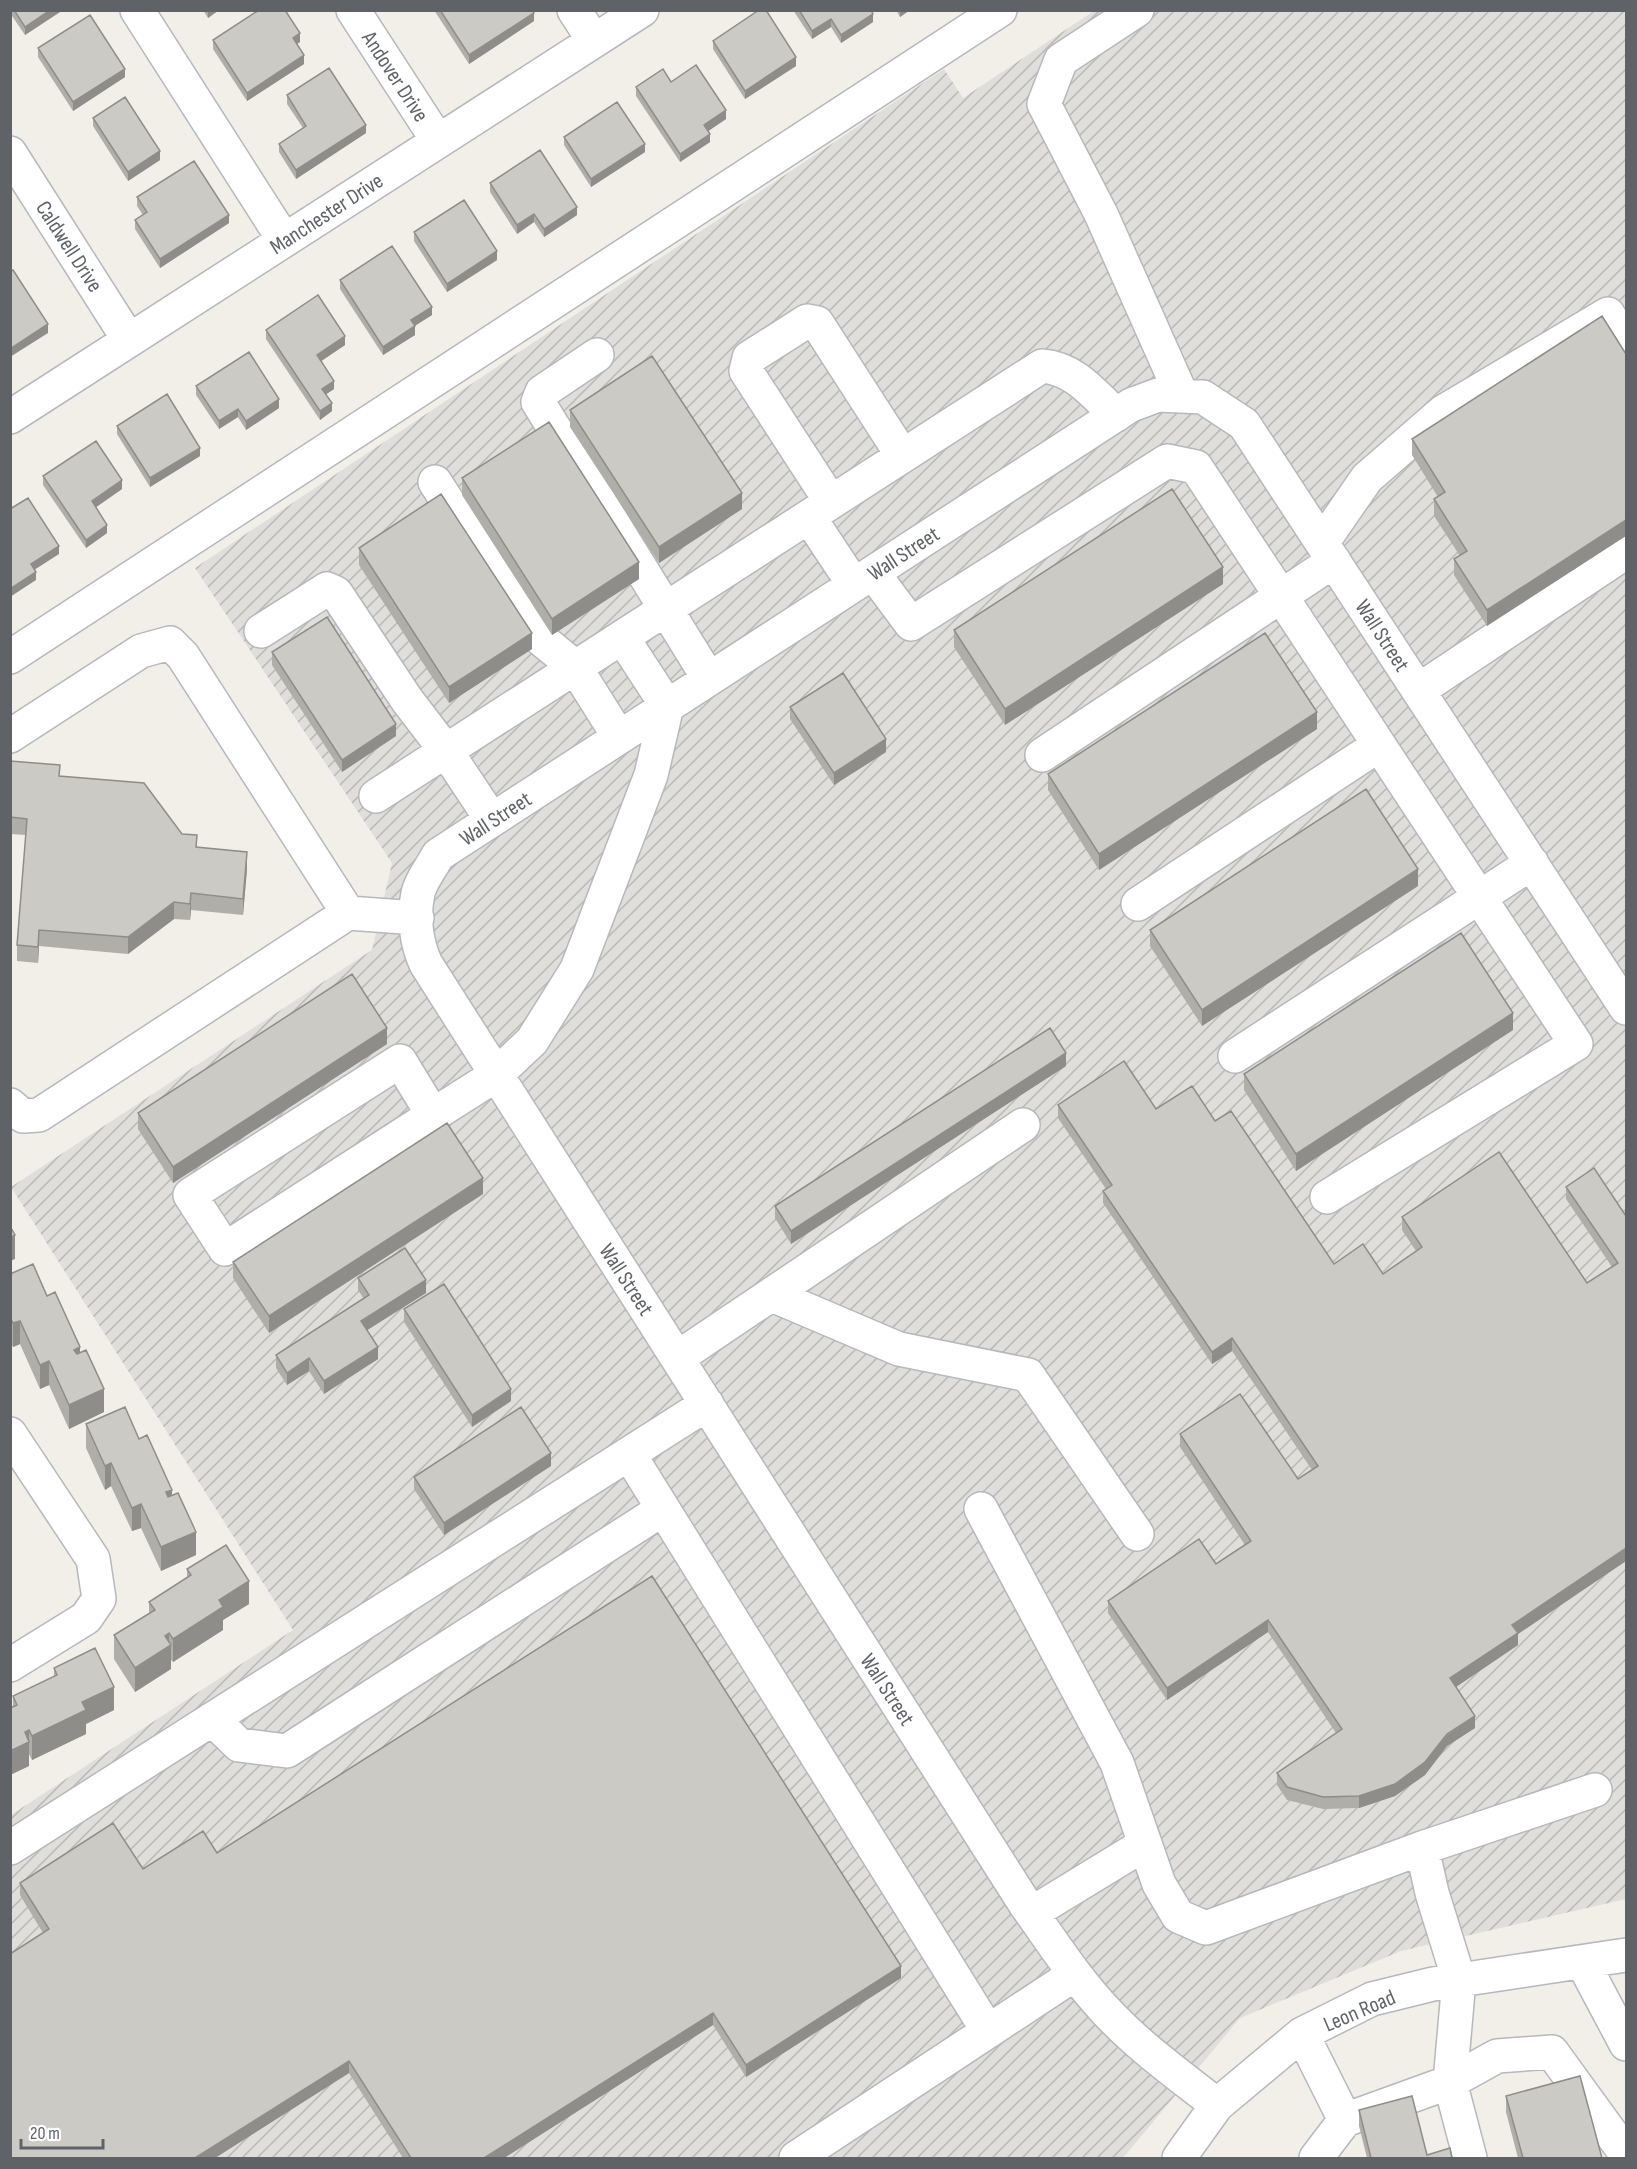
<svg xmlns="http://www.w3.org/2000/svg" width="1637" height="2169" font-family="'Sofia Sans Condensed',sans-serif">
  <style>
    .industrial { fill: url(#industrial-furrows) }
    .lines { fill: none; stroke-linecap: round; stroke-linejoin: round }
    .minor-casing { stroke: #b5b8bc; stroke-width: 36 }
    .minor { stroke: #fff; stroke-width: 33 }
    .wall { fill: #afaea9 }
    .shaded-wall { fill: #8f8d8a }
    .building { fill: #cccac5; stroke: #8f8d8a; stroke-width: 1.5 }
    .labels { text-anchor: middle; stroke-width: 4.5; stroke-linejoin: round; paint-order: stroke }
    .street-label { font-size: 22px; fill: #5f6368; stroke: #fff }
  </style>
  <defs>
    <pattern id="industrial-furrows" width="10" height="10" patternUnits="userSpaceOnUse" patternTransform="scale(1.5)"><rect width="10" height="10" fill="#e0deda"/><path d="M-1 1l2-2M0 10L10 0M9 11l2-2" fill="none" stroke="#b9b8b5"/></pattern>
  </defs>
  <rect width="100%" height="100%" fill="#f1efe8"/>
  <path class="industrial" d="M1094,11H1626V1899L1401,1951L1240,2018L1123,2158H11V1815L293,1630L11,1187L372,950L392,863L195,568L944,69L963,98Z"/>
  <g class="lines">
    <g class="minor-casing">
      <path id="minor" d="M137,10L284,240
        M353,10L438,141
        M574,10L594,41
        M1137,10L1061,60L1044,104L1101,214L1182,396
        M10,153L129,340
        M597,355L542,392L538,402L709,679
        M10,417L642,10
        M435,482L530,630L575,667L619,737
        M831,502L746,371L749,358L807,321L817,323L902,455
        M809,517L854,585
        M1322,543L1367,478L1443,412L1608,314L1626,343
        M873,573L911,624L1167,461L1196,467L1576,1044L1327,1197
        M261,631L327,589L336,593L407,700L446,751L492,820
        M10,657L1000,10
        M1419,690L1626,552
        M10,736L141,651L170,643L183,656L348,913
        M1042,755L1334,561
        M376,796L1042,366C1074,368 1094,394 1116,415
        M1138,904L1379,745
        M1235,1056L1532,863
        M10,1105L23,1116L39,1115L348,913L417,918
        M433,1115L225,1249L190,1195L400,1061L433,1115L496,1075L532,1041L577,969L651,775L667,706L622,637
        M772,1295L899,1349L1028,1375L1137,1534
        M677,1358L1023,1125
        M10,1434L93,1559L99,1599L86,1618L10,1665
        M629,1454L988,2031
        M981,1509L1117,1763L1159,1884L1178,1916L1206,1928L1422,1848L1432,1893L1459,1980L1450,2082L1345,2120
        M212,1719L239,1745L287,1751L663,1509
        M10,1848L707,1404
        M1422,1848L1595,1790
        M1032,1913L1145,1844
        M1583,1963L1626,2044
        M1302,2034L1345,2120L1316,2158
        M1217,2105C1179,2075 1138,2046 1105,2010C1075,1978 1051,1940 1025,1904L426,964C416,943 413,916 418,893C421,880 432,867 438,855L1131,405L1158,395L1203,397L1244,424L1626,1008
        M796,2158L1075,1974
        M1179,2158L1217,2105L1302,2034L1372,1999L1433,1984L1626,1955
        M1470,2158L1450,2082L1497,2056L1552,2052L1626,2154"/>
    </g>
    <use href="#minor" class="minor"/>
  </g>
  <path class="wall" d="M10,10H63L25,35L10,13Z
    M203,10H219L208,18Z
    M434,10H532L534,21L469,64Z
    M793,10H871L873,22L841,43L831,27L812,39Z
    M896,10H910L900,17Z
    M213,40L300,42L297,44L304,64L247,101L213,49Z
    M713,41L796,66L745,99L713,49Z
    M38,48L125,77L73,111L38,57Z
    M671,82L726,119L708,131L710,142L680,162L636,96V87Z
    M287,95L366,133L296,179L279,152V144L303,128L287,104Z
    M93,118L160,160L128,181L93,126Z
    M564,137L645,152L591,187L564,145Z
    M490,183L577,215L544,237L534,222L517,234L490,192Z
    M137,197L229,223L160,268L135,229V220L143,215L137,206Z
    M414,232L497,260L447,292L414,241Z
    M340,280L432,315L415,326V335L383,355L340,289Z
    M1602,316L1487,626L1454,575V559L1460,556L1434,516V499L1438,497L1412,455V439Z
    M266,330L345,345L321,361L334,389L326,394L332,411L320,420L266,339Z
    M196,386L279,408L246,430L238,417L219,429L196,395Z
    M570,410L742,509L659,563L570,427Z
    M117,426L200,456L150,487L117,434Z
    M43,476L122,489L96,507L107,533L86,548L43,485Z
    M462,478L639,579L552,635L462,495Z
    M359,548L532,649L449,703L359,565Z
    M1223,584L1005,725L954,647V630Z
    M272,652L396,736L342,772L272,665Z
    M790,707L886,752L834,785L790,719Z
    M1317,729L1099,870L1048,790V774Z
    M10,761L60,776L182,834L197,847L247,869L243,915L191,910L190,920L174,919L128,954L39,946L38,963L17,961V945L26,835L10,834Z
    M1418,886L1202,1026L1150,946V930Z
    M1513,1030L1296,1171L1244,1090V1074Z
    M387,1044L173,1183L138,1129V1113Z
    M1066,1066L791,1244L775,1218V1206Z
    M1058,1105L1156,1109L1215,1121L1334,1264L1383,1274L1416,1251L1402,1230V1217L1587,1283L1612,1267L1566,1199V1187L1626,1216V1561L1518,1634V1645L1456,1687L1475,1728L1447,1746L1425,1775L1395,1796L1359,1808L1323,1809L1287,1800L1277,1785V1773L1336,1733L1268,1632L1167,1700L1108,1613V1601L1216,1564L1245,1545L1180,1447V1434L1298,1479L1312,1470L1232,1351L1212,1364L1103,1203V1191L1106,1189L1058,1118Z
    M483,1194L269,1333L233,1278V1262Z
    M10,1274L47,1296L80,1353L104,1412L69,1429L49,1385L40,1389L20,1344L13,1347L10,1341Z
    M358,1278L426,1293L367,1330L378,1359L324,1394L309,1371L287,1385L276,1368V1355L364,1299L358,1290Z
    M404,1309L511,1401L472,1427L404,1322Z
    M86,1424L139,1439L172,1495L196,1555L161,1571L141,1528L132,1531L111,1486L105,1490L86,1448Z
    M551,1466L444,1535L414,1489V1477Z
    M187,1569L249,1604L223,1620V1630L173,1662L171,1660V1669L135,1692L114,1659V1635L149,1613V1602L187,1578Z
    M54,1668L114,1710L86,1724V1734L32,1760L29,1754V1766L10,1775V1708L13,1707V1696L54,1677Z
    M217,1853L901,1978L746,2077L713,2025L504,2158H403L349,2073L215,2158H10L43,1933L20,1895V1883L143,1869Z
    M1506,2096L1602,2158H1518L1506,2112Z
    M1359,2110L1427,2155L1452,2158H1367L1359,2126Z"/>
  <path class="shaded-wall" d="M50,10H63L25,35V27Z
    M208,10H219L208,18Z
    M900,10H910L900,17Z
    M534,13V21L469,64V55Z
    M873,14V22L841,43V35Z
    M831,19V27L812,39V31Z
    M300,33V42L293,46V38Z
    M304,55V64L247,101V93Z
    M796,57V66L745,99V91Z
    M125,69V77L73,111V102Z
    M726,110V119L704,134V125Z
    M366,125V133L296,179V170Z
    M710,134V142L680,162V154Z
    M645,144V152L591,187V179Z
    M160,151V160L128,181V172Z
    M577,207V215L544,237V229Z
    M534,214V222L517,234V225Z
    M229,215V223L160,268V259Z
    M497,251V260L447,292V284Z
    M432,307V315L411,328V320Z
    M48,324V333L10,357V349Z
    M415,326V335L383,355V347Z
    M345,336V345L317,364V355Z
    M334,381V389L322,397V389Z
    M279,399V408L246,430V421Z
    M332,403V411L320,420V411Z
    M238,409V417L219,429V421Z
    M200,448V456L150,487V478Z
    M122,480V489L92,510V501Z
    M742,493V509L659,563V547Z
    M1626,520V536L1487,626V610Z
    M107,525V533L86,548V540Z
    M59,546V554L31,572V564Z
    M639,562V579L552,635V619Z
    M1223,567V584L1005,725V709Z
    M36,572V580L10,597V589Z
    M532,633V649L449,703V687Z
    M1317,712V729L1099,870V854Z
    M396,724V736L342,772V760Z
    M886,739V752L834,785V773Z
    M247,852V869L243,915V899Z
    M1418,869V886L1202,1026V1010Z
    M191,893V910L190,920V904Z
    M174,902V919L128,954V937Z
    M39,930V946L38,963V947Z
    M1513,1013V1030L1296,1171V1154Z
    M387,1028V1044L173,1183V1167Z
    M1066,1053V1066L791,1244V1231Z
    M483,1178V1194L269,1333V1316Z
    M15,1235V1259L10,1261V1238Z
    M426,1280V1293L361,1334V1321Z
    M20,1321V1344L13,1347V1323Z
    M1232,1338V1351L1212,1364V1352Z
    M80,1347V1371L74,1350Z
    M378,1347V1359L324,1394V1381Z
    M309,1358V1371L287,1385V1373Z
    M49,1361V1385L40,1389V1365Z
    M104,1389V1412L69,1429V1405Z
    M511,1389V1401L472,1427V1415Z
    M551,1453V1466L444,1535V1523Z
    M111,1463V1486L105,1490V1466Z
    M172,1490V1513L166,1492Z
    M141,1504V1528L132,1531V1508Z
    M196,1532V1555L161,1571V1547Z
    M1626,1548V1561L1518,1634V1645L1450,1691V1678L1512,1625Z
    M249,1581V1604L223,1620V1630L173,1662V1639L219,1600Z
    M1268,1620V1632L1167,1700V1688Z
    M169,1633V1646L171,1645V1669L135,1692V1668L165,1636Z
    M114,1687V1710L86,1724V1734L32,1760V1736L82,1702Z
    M1475,1716V1728L1447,1746L1425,1775L1395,1796L1359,1808V1796Z
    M29,1730V1766L10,1775V1751L25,1732Z
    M901,1966V1978L746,2077V2065Z
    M713,2013V2025L504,2158H484Z
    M349,2061V2073L215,2158H195Z"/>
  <path class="building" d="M14,10H50L25,27Z
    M259,10H285L300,33L293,38L304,55L247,93L213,40Z
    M440,10H532L534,13L469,55Z
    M759,10H766L796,57L745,91L713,41Z
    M799,10H871L873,14L841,35L831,19L812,31Z
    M90,15L125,69L73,102L38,48Z
    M696,65L726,110L704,125L710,134L680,154L636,87L663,69L671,82Z
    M329,68L366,125L296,170L279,144L306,126L287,95Z
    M125,97L160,151L128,172L93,118Z
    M617,102L645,144L591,179L564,137Z
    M540,150L577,207L544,229L534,214L517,225L490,183Z
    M194,161L229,215L160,259L135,220L147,212L137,197Z
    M464,200L497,251L447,284L414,232Z
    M392,246L432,307L411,320L415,326L383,347L340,280Z
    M13,270L48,324L10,349V272Z
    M318,295L345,336L317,355L334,381L322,389L332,403L320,411L266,330Z
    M1602,316L1626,354V520L1487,610L1454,559L1467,551L1434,499L1445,492L1412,439Z
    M249,352L279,399L246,421L238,409L219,421L196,386Z
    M652,356L742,493L659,547L570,410Z
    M167,394L200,448L150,478L117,426Z
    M549,422L639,562L552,619L462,478Z
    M96,441L122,480L92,501L107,525L86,540L43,476Z
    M1172,489L1223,567L1005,709L954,630Z
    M441,494L532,633L449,687L359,548Z
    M28,498L59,546L31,564L36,572L10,589V509Z
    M327,617L396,724L342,760L272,652Z
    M1265,633L1317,712L1099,854L1048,774Z
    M843,673L886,739L834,773L790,707Z
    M10,761L60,765L59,776L144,783L182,834L197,835L196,847L247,852L243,899L191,893L190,904L174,902L128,937L39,930L38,947L17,945L27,819L10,817Z
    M1366,789L1418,869L1202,1010L1150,930Z
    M1461,933L1513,1013L1296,1154L1244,1074Z
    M352,974L387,1028L173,1167L138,1113Z
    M1050,1028L1066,1053L791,1231L775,1206Z
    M1124,1061L1156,1109L1192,1086L1215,1121L1231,1111L1334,1264L1363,1244L1383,1274L1422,1247L1402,1217L1499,1152L1587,1283L1618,1263L1566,1187L1594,1168L1626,1216V1548L1512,1625L1518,1633L1450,1678L1475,1716L1447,1734L1425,1762L1395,1784L1359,1796L1323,1797L1287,1787L1277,1773L1342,1729L1268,1620L1167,1688L1108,1601L1199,1539L1216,1564L1251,1541L1180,1434L1240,1394L1298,1479L1318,1466L1232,1338L1212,1352L1103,1191L1112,1185L1058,1105Z
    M447,1123L483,1178L269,1316L233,1262Z
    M10,1226L15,1235L10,1238Z
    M405,1248L426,1280L361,1321L378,1347L324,1381L309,1358L287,1373L276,1355L369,1295L358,1278Z
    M33,1264L47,1296L55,1292L80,1347L74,1350L77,1354L86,1350L104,1389L69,1405L49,1361L40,1365L20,1321L13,1323L10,1318V1274Z
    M444,1284L511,1389L472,1415L404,1309Z
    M125,1407L139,1439L147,1435L172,1490L166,1492L168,1497L178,1493L196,1532L161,1547L141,1504L132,1508L111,1463L105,1466L86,1424Z
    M521,1407L551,1453L444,1523L414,1477Z
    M226,1545L249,1581L219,1600L223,1607L173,1639L169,1633L165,1636L171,1645L135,1668L114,1635L155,1610L149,1602L191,1575L187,1569Z
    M652,1576L901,1966L746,2065L713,2013L484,2158H411L349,2061L195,2158H10V1954L49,1929L20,1883L113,1823L143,1869L203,1831L217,1853Z
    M95,1648L114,1687L82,1702L86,1710L32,1736L29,1730L25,1732L29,1742L10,1751V1708L17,1705L13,1696L57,1675L54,1668Z
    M1580,2076L1602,2158H1523L1506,2096Z
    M1412,2096L1427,2155L1450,2148L1452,2158H1371L1359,2110Z"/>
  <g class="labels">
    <g class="street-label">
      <text transform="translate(396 76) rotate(57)" y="8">Andover Drive</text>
      <text transform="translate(326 213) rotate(-33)" y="8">Manchester Drive</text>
      <text transform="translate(70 246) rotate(57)" y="8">Caldwell Drive</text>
      <text transform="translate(903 553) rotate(-33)" y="8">Wall Street</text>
      <text transform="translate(1383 635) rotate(57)" y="8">Wall Street</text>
      <text transform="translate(495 818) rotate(-33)" y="8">Wall Street</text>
      <text transform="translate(627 1279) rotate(57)" y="8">Wall Street</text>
      <text transform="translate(888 1689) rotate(57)" y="8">Wall Street</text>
      <text transform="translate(1359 2010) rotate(-23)" y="8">Leon Road</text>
    </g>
  </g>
  <rect width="1637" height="2169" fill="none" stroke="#5f6368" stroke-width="24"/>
  <path d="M21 2139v9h82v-9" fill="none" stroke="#5f6368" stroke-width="3"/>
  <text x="30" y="2139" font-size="18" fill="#5f6368" stroke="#ffffff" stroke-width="4.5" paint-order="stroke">20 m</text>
</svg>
